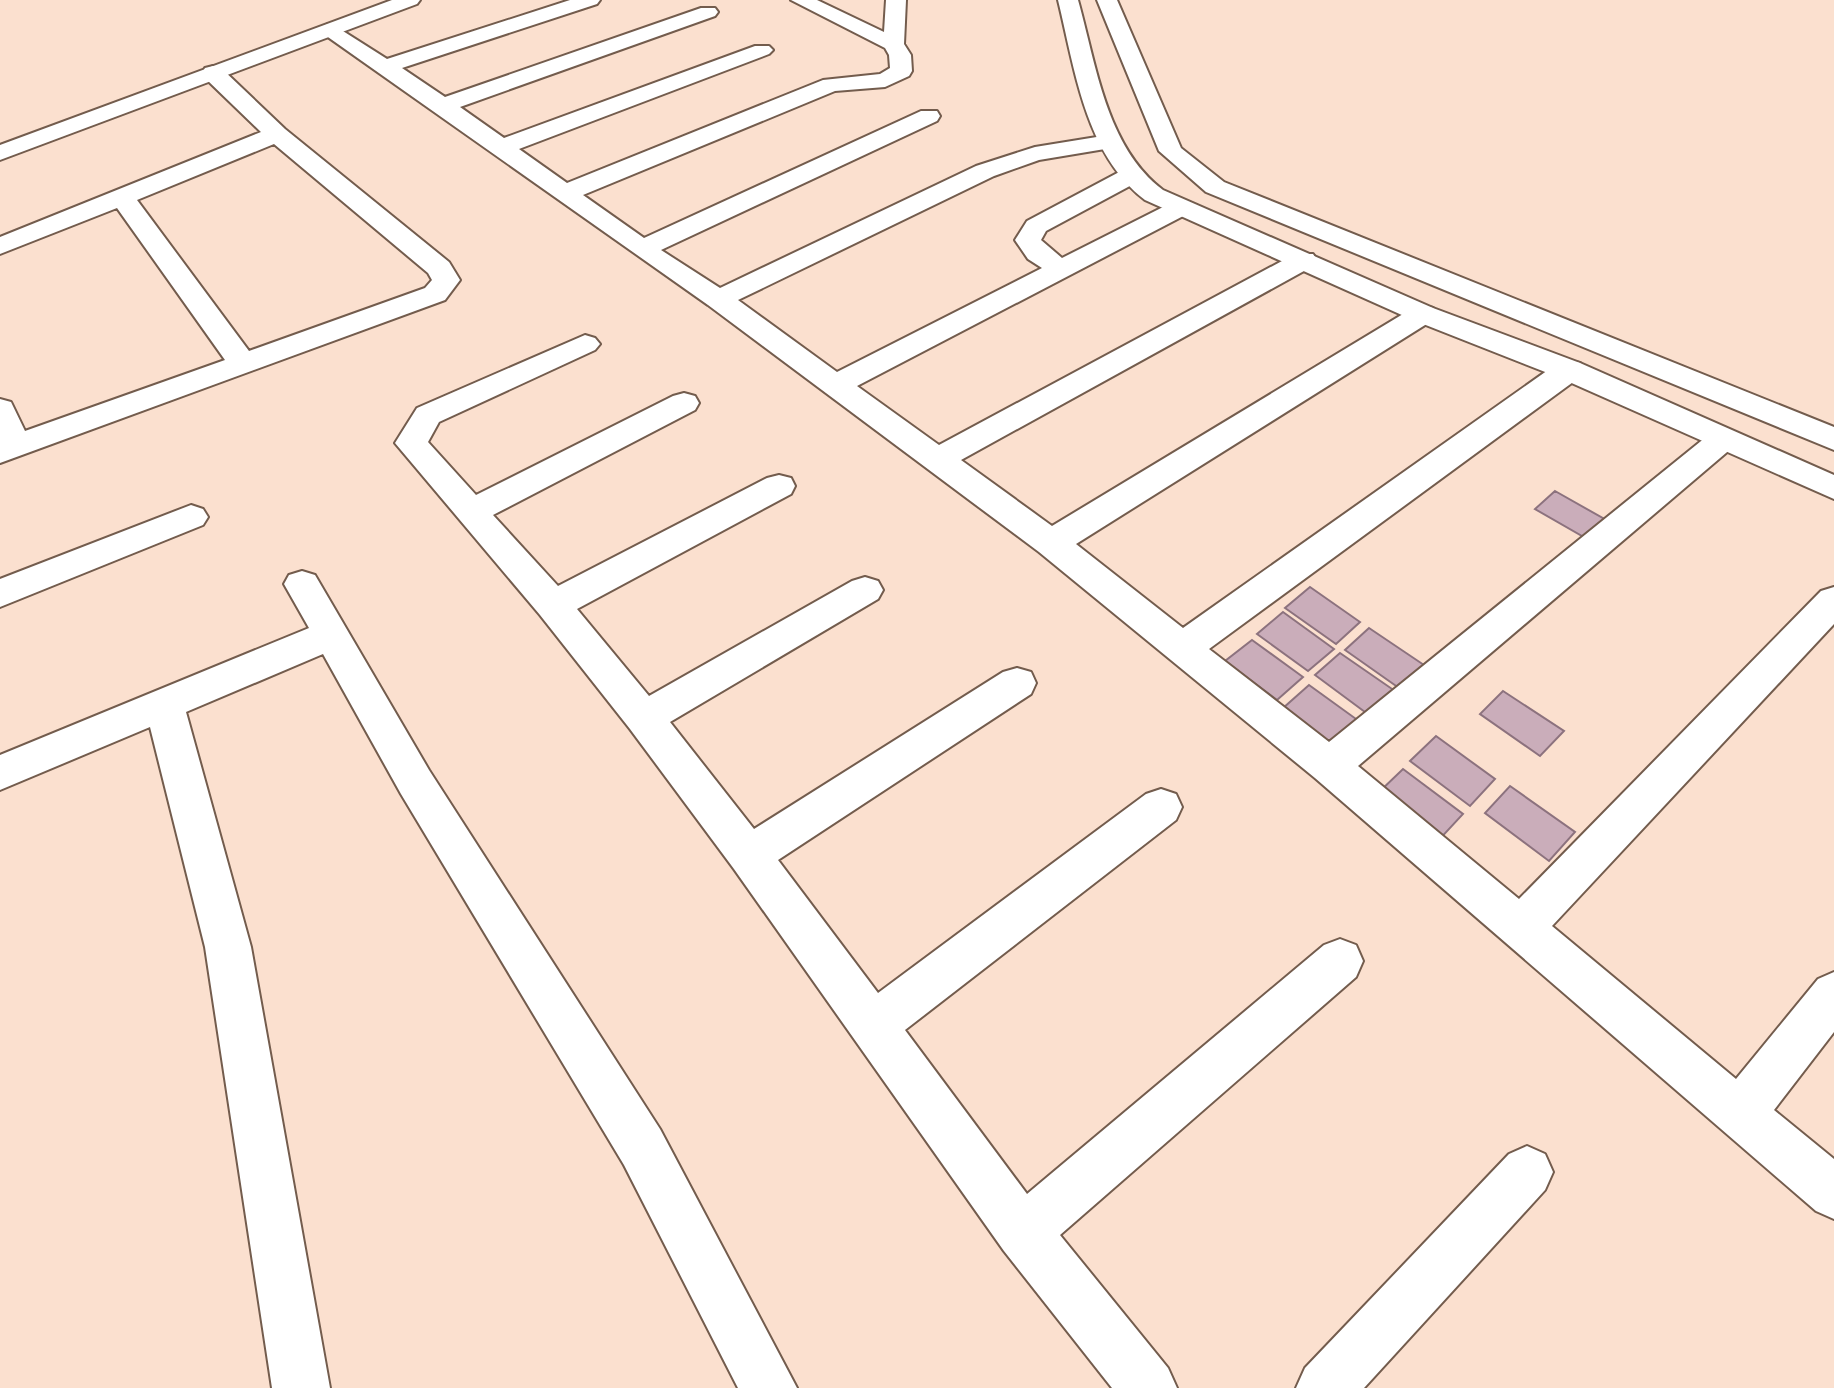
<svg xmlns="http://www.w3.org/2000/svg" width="1834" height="1388" font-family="'Golos Text',sans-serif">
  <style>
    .building { fill: #caadba; stroke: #8c727e; stroke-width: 2 }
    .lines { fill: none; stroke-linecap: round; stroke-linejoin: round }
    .minor-casing { stroke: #735c4d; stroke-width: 4 }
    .tertiary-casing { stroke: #735c4d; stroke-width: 4 }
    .minor { fill: #fff; fill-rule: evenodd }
    .tertiary { fill: #fff; fill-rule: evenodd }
  </style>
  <rect width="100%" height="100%" fill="#fbe0cf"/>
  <path class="building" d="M1555,491L1608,521L1589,540L1535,509Z
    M1310,587L1360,622L1336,644L1285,608Z
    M1283,612L1334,649L1308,671L1257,634Z
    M1369,628L1424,665L1399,688L1345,650Z
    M1252,640L1303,677L1277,700L1225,661Z
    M1340,653L1395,691L1369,715L1315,675Z
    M1309,685L1363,724L1337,750L1282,709Z
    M1503,691L1564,731L1540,756L1480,714Z
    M1436,736L1495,779L1470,806L1410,761Z
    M1403,769L1463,814L1437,842L1376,795Z
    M1510,786L1575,832L1549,861L1485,813Z"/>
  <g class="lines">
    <g class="minor-casing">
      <path id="minor" d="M570,0H600L597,4L402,68L445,97L701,8H715L718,12L715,16L460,107L504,138L755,46H769L773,50L769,54L519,149L567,183L823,80L880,74L890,68L889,55L885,48L791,0H817L884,32L886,0H906L904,44L911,55L912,71L909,76L885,87L835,91L583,195L644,238L921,111H937L940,116L937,121L661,250L720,288L976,166L1035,147L1109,135L1117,137L1121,142L1117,147L1039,160L994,176L738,300L837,372L1042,268L1028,259L1015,240L1027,221L1123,170H1141L1144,175L1141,180L1046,231L1041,240L1062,258L1171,203H1189L1193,208L1189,213L857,386L939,445L1295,254H1313L1317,260L1313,266L961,460L1052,526L1413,308L1423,306L1433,308L1437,314L1433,320L1076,544L1183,628L1558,363L1569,361L1580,363L1584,370L1580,377L1209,649L1329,742L1711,433L1722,429L1733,433L1738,440L1733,447L1358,766L1519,899L1821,591L1834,587V624L1552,926L1736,1079L1818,979L1834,972V1032L1774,1110L1834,1159V1219L1816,1211L1315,778L1039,552L708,305L318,30L328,24L335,26L387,59Z
        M213,66L221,68L285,129L449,262L460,280L445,300L0,463V399L11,402L25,431L225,360L117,208L0,254V237L261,132L205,78L202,73L205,68ZM274,144L428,273L432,280L425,288L249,351L137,200Z
        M585,335L595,338L600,344L595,350L439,422L428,442L476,495L673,396L684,393L695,396L699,403L695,410L493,515L558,586L767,478L779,475L791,478L795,486L791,494L577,609L649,696L852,581L865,577L878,581L883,590L878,599L670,722L754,829L1003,672L1017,668L1031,672L1036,683L1031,694L778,860L878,993L1146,794L1161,789L1176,794L1182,807L1176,820L905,1030L1027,1194L1324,945L1340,939L1356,945L1363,961L1356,977L1060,1235L1168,1368L1177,1388H1112L1004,1251L734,869L630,729L540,615L395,443L417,408Z
        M191,505L203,509L208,517L203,525L0,607V579Z
        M302,571L315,575L429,770L660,1129L797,1388H738L624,1165L401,794L323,654L186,712L251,947L330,1388H272L205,947L150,727L0,790V755L309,628L284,584L289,575Z
        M1527,1146L1545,1154L1553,1172L1545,1190L1364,1388H1296L1305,1368L1509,1154Z"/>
    </g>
    <g class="tertiary-casing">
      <path id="tertiary" d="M392,0H420L417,4L0,160V145Z
        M1058,0H1078C1096,64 1106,147 1163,190L1433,308L1580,363L1834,475V499L1558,377L1413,320L1145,200C1085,154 1075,69 1058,0Z
        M1097,0H1117L1181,148L1224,182L1834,427V450L1206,192L1159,151Z"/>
    </g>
    <use href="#minor" class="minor"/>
    <use href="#tertiary" class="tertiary"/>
  </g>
</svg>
